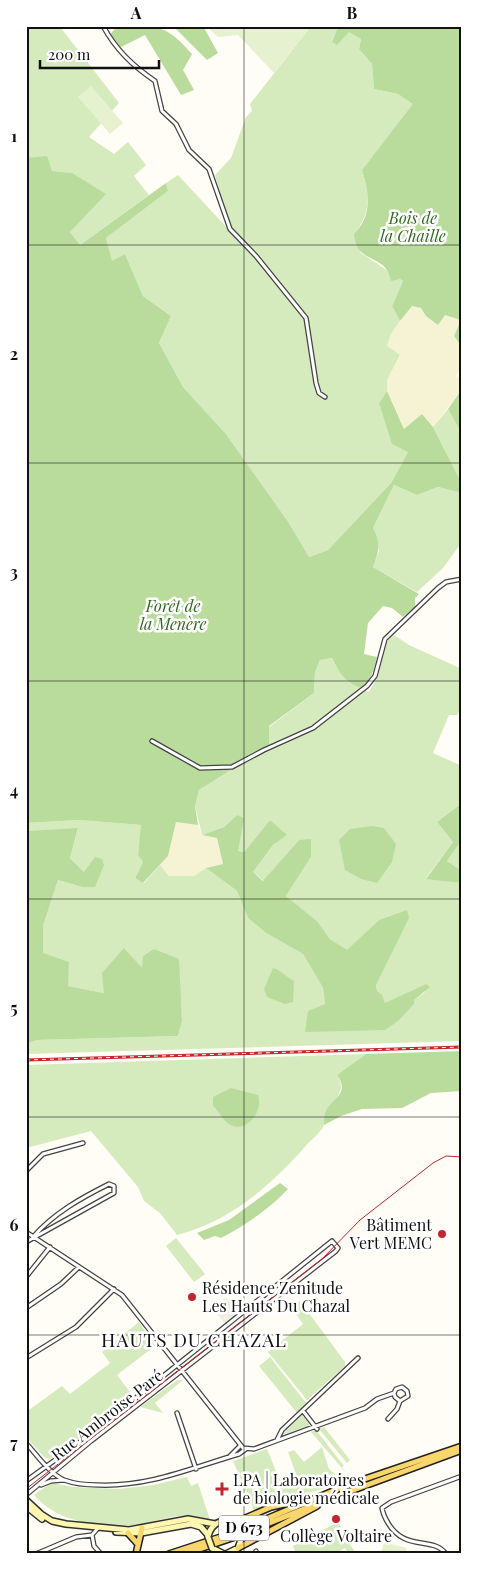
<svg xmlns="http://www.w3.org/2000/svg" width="488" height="1580" font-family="'Playfair Display',serif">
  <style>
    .farmland { fill: #f6f3d4 }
    .green { fill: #d5ebbd }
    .forest { fill: #b9dc9c }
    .pitch { fill: #e6f2cf }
    .plaza { fill: #f1ede2 }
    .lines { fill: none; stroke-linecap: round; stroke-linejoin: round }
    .street-casing { stroke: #444; stroke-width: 5.5 }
    .secondary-casing { stroke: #333; stroke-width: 8 }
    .primary-casing { stroke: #222; stroke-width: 8 }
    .street { stroke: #fff; stroke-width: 3 }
    .secondary { stroke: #fff6b0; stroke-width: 5 }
    .primary { stroke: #f9d66b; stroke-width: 5 }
    .tram { stroke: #c4262e; stroke-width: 1 }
    .rail-casing { stroke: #c4262e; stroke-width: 3 }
    .rail { stroke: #fff; stroke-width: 1; stroke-dasharray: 4; stroke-linecap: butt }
    .secondary-bridge-casing { stroke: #333; stroke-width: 8; stroke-linecap: butt }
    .secondary-bridge { stroke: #fff6b0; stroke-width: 5 }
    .grid { fill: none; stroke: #111; stroke-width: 1; stroke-opacity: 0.55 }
    .poi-dot { fill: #c4262e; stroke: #fff; stroke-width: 2 }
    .labels { text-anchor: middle; stroke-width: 5; stroke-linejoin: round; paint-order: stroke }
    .shield { fill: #fff; stroke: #585858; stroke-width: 1 }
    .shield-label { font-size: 15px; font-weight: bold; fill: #111 }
    .park-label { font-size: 16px; font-style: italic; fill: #2f6b1f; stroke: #fff }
    .poi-label { font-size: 16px; fill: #111; stroke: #fff; text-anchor: start }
    .street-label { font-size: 16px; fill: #111; stroke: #fff }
    .quarter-label { font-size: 19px; letter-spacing: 1px; fill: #111; stroke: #fff }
    .neatline { fill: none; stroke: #111; stroke-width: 2 }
    .grid-label { font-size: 16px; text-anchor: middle; font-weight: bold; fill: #111 }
  </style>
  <rect width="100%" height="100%" fill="#fffdf5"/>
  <path class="farmland" d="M411,306L422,308L426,316L438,324L445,314L461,320L454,336L462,347V365L456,376L462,378V389L433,427L422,414L405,430L387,391V380L400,356L387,346L391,334Z
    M176,822L198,825L202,835L217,838L223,864L206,868L194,876H169L160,865L168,856Z"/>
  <path class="green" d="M26,26H63L61,28L119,103L89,137L114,154L128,142L146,165L134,176L149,195L80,245L70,232L72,173L52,171L26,158Z
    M311,26H338L332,41L349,32L361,39L359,49L372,64L374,89L398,94L414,104L362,170C369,194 372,209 356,232L361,253L403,281L392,306L400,321L391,334L387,346L400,355L387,380V391L379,403L408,452L391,483L328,550L309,557L289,523L226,434L183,387L159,343L171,316L143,296L125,254L112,262L106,238L168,191L166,183L178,175L230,231L215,175L231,158L246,117L252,111L250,104Z
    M448,409L462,434V484L433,427Z
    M394,485L417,495L438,487L462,493V525L459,531L462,542L443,568L417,592L373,567L379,551L373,528Z
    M394,635L409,645L462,669V707L457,715H449L433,753L462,766V803L437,822L453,842L426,878L462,883V1041L26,1054V1044L37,1040L178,1036L182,1021L181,1003L142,969L125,949L104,993L68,986L43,953V926L58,880L82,887L84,872L70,858L78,829L26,831V823L79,820L142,825L138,854L143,862L135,878L144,883L160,865L169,876H194L206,868L237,891L248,918L266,933L303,954L323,988L325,1004L305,1032L414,1000L425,992L426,984L385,1004L377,991L376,985L379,920L347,951L330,939L317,921L286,896L311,857L299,840L264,881L253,872L273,845L286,835L270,820L244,852L238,851L237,815L224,827L202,835L195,806L199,790L269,746V727L314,693L315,672L320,660L332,658C343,680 346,682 369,692L378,676L387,641Z
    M462,840V871L447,861Z
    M366,1054L337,1075C347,1091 336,1097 327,1110C323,1115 326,1120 324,1125C321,1133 309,1141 304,1148C269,1187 229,1222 177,1235L160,1213L144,1201L138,1187L91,1131L26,1148V1065Z
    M176,1238L205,1274L194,1282L166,1246Z
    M300,1301L345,1362V1366L307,1400L268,1352L303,1324L296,1314L297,1303Z
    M139,1322L155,1346L117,1375L133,1396L63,1452L49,1459L44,1457L26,1437V1412L62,1386L70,1394L110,1363L102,1352Z
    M270,1357L307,1404L297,1413L259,1366Z
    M177,1380H183L155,1403L163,1413L140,1407Z
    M302,1415L310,1425L282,1435Z
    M324,1427L350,1460L347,1463L319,1429Z
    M316,1430L344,1466L342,1467L346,1473L311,1432Z
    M322,1447L329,1469L344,1482L254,1510L233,1461L267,1449L280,1481L296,1474L288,1452L294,1450L304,1462Z
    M187,1477L191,1486L198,1483L210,1520C200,1518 188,1515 180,1516C167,1517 154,1522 142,1524C107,1529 58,1524 34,1495L51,1483L74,1487L118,1489L153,1485Z
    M338,1522L354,1551L349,1554L345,1548L335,1554H296L293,1546Z"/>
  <path class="forest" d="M118,26C157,26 165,23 192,54L183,70L194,90L181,95L145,35L119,48L109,35Z
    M173,26H203L218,53L207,60Z
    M338,26H462V347L454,336L461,320L445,315L438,325L426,316L421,308L412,306L400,321L392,306L403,281L400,279L391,281C390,278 389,273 387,270C377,255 356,261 354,234C373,215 369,192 362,170L413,104L398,94L374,89L372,64L359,49L361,39L349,32L337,45L332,42Z
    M47,156L52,171L72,173L106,194L70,232L80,245L166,183L168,191L106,238L112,261L125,254L143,296L171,316L159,343L183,387L226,434L289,523L309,557L328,550L391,483L408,452L392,444L379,403L387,391L404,429L422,414L433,427L462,484V493L438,487L417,495L394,485L373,528C381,543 379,551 373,567L419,594L415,598V607L403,617L392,608L383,606L368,623L364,654L377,657C374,670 371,681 360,688C344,681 340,674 332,658L320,660L315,672L314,693L269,726V746L199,790L195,806L198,825L176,822L168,856L143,883L135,878L143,862L138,855L141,825L79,820L26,823V158Z
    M462,389V434L448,409Z
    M462,803V840L447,861L462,871V883L426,879L453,842L437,822Z
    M237,815L244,818L238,851L244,852L270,820L287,835L273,845L253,872L263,881L299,840L311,839V857L286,896L317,921L330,939L347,950L379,920L407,910L409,918L376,985L377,991L382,995L385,1003L426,984L430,987L414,1000V1004L398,1021L385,1030L305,1032L308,1011L325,1004L323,988L303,954L266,933L248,918L237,891L206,868L223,864L217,838L202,835L224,827Z
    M372,826L384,828L396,844L392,862L377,883L361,879L345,870L339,840L350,829Z
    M78,828L70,858L84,872L95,857L102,859L104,865L95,887H82L58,880L43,926V953L69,962L68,986L104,993L102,973L124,948L142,968L143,956L154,949L179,959L182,1021L178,1036L37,1040L26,1044V831Z
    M273,968C281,970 286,977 294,981L293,1002L285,1004L267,997L264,989Z
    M462,1051V1091L431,1093L402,1108L362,1109L341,1116L324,1125C324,1121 324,1116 325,1113C331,1097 351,1095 337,1075L366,1054Z
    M231,1088L258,1095C264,1111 246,1135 229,1124C223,1120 219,1111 213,1106V1097Z
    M280,1183L288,1189C268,1210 247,1224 221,1238L215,1236L204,1240L197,1233L229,1220Z"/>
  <path class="pitch" d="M206,26H311L274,73L238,35L218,37Z
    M91,86L123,123L110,134L78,97Z
    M384,1542L407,1548L406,1554H381Z"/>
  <path class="plaza" d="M226,1297L239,1315L226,1326L214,1309Z"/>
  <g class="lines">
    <g class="street-casing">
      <path id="street" d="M103,26C116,50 133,66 155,81L162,111L176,124L189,150L209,169L230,229L256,256L306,318L316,383L319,393L325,397
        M152,741L200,768L232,767L264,750L313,728L367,686L375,676L385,639L438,588L446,582L462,579
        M26,1171L43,1154L83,1143
        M26,1232L122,1295L243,1448L254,1449L365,1408L377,1399L394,1393
        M26,1242L114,1193V1186L109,1184C81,1198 54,1213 33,1237
        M26,1277L50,1247
        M26,1308L61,1284L79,1267
        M26,1358L76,1327L114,1289
        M394,1393L395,1397L400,1401
        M303,1411L317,1429
        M177,1413L196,1469
        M388,1419L397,1409L400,1401L408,1396L407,1391L402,1387L396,1389L394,1393
        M277,1440L282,1430L358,1358
        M26,1443C37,1455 49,1473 64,1480C75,1484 87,1485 98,1485C149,1487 191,1468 239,1454L246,1449
        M230,1456L240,1446
        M26,1481L87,1437L332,1241L338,1248L336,1251L91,1441L26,1495
        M41,1485L51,1481L64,1480
        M98,1528L92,1535L94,1546L101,1554
        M256,1551L257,1554
        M36,1554L76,1537L92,1535
        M446,1554C434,1536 405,1552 388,1523C385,1518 383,1514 382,1508L391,1502L462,1476"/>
    </g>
    <g class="secondary-casing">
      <path id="secondary" d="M26,1500L41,1514L52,1521L66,1524L129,1530L188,1519L215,1524
        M26,1506L42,1519
        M116,1532L141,1533L191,1524L201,1527L208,1535
        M208,1536C212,1522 225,1516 237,1526
        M212,1548L224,1554
        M226,1554L238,1548L242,1537"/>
    </g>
    <g class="primary-casing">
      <path id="primary" d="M234,1523L271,1507L307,1499
        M128,1533L138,1544
        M238,1548L317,1506
        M136,1554L142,1528
        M169,1554L230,1534L350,1484L462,1446
        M185,1554L232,1538L329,1499L462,1450"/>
    </g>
    <use href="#street" class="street"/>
    <use href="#secondary" class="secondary"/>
    <use href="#primary" class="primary"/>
    <path class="tram" d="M26,1489L322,1259L360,1220L433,1163L446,1156L462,1157
      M26,1551H27"/>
    <g class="rail-casing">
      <path id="rail" d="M26,1060L462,1047"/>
    </g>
    <use href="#rail" class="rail"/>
    <g class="secondary-bridge-casing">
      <path id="secondary-bridge" d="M238,1527L242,1537
        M208,1537L212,1548"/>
    </g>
    <use href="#secondary-bridge" class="secondary-bridge"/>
  </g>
  <path class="grid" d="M244,26V1554M26,245H462M26,463H462M26,681H462M26,899H462M26,1117H462M26,1335H462"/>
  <g class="poi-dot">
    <circle cx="442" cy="1234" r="5"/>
    <circle cx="192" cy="1297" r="5"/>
    <path d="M219.5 1481.5h5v5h5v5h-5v5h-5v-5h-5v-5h5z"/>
    <circle cx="336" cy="1519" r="5"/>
  </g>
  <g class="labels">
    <rect class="shield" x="219" y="1515.5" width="50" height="25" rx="4"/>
    <g class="shield-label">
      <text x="244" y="1533">D 673</text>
    </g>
    <g class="park-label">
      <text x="413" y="224">Bois de<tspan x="413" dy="18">la Chaille</tspan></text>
      <text x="173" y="612">Forêt de<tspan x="173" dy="18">la Menère</tspan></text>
    </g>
    <g class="poi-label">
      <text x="432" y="1231" text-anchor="end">Bâtiment<tspan x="432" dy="18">Vert MEMC</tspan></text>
      <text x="202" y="1294">Résidence Zenitude<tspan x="202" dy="18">Les Hauts Du Chazal</tspan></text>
      <text x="233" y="1486">LPA | Laboratoires<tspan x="233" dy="18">de biologie médicale</tspan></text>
      <text x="336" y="1542" text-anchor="middle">Collège Voltaire</text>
    </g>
    <g class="street-label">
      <text transform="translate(107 1415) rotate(-38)" y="6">Rue Ambroise Paré</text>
    </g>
    <g class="quarter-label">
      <text x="194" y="1347">HAUTS DU CHAZAL</text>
    </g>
  </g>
  <rect width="488" height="1580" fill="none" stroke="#ffffff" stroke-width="55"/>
  <path d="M40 60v8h119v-8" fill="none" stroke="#111111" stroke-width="2.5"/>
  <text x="48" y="60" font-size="15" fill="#111111" stroke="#ffffff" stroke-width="4" paint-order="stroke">200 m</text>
  <rect x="28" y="28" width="432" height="1524" class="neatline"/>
  <g class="grid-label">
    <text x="136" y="19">A</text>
    <text x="352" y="19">B</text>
    <text x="14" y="142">1</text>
    <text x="14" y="360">2</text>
    <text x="14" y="578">3</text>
    <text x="14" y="796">4</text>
    <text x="14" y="1014">5</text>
    <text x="14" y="1231">6</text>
    <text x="14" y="1449">7</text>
  </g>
</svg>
